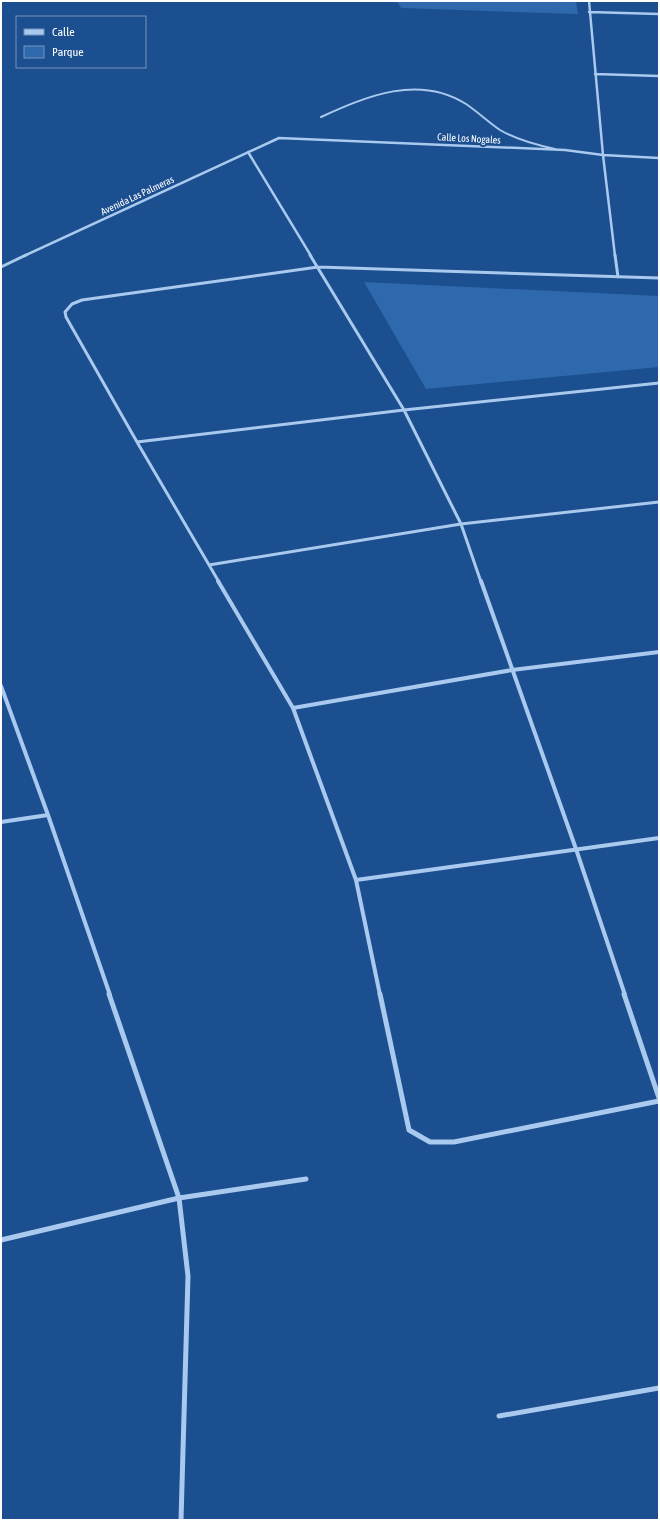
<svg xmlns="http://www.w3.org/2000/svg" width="660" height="1521" font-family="'Asap Condensed',sans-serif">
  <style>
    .green { fill: #2e69ad }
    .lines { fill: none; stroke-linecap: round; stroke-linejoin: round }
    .lane { stroke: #a9c9ee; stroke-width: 2 }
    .street-far3 { stroke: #a9c9ee; stroke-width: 2.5 }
    .street-far2 { stroke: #a9c9ee; stroke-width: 3 }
    .street-far1 { stroke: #a9c9ee; stroke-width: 4 }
    .street { stroke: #a9c9ee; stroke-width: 5 }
    .labels { text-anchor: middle; stroke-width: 4; stroke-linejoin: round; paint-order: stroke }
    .far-street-label { font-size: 10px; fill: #fff; stroke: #1b4f8f }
  </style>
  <rect width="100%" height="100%" fill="#1b4f8f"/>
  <path class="green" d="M397,1H576L578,14L401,8Z
    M364,282L659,296V367L426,389Z"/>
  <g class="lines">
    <path class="lane" d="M321,117C367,96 419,74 466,104C478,112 488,122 500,130C517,140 536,145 555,149"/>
    <path class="street-far3" d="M589,1L603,155L615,256
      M589,12L659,14
      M595,74L659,76
      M248,152L311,256
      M24,256L279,138L565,150L603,155L659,158"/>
    <path class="street-far2" d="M310,255L404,410L461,524L481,582
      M615,255L618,277
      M1,267L26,255
      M659,278L318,267L82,300L72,304L65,312L66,317L137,442L404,410L659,383
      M137,442L219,582
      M209,565L461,524L659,502"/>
    <path class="street-far1" d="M218,581L293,708L356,880L380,995
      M481,581L576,849L625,995
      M1,686L48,815L110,995
      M293,708L512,670L659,652
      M1,822L48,815
      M356,880L659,838"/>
    <path class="street" d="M109,994L179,1198L188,1276L181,1520
      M380,994L409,1130L430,1142H454L659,1101
      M624,994L659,1098
      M1,1240L179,1198L306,1179
      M499,1416L659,1388"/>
  </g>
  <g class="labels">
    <g class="far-street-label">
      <text transform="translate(469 138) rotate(3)" y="4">Calle Los Nogales</text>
      <text transform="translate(137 195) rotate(-25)" y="4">Avenida Las Palmeras</text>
    </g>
  </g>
  <rect width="660" height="1521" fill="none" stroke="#ffffff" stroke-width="4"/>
  <rect x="16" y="16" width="130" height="52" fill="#1b4f8f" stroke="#7695bc"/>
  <rect x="24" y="29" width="20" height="6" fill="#a9c9ee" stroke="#7695bc"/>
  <text x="52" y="36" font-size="12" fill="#ffffff">Calle</text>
  <rect x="24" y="46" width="20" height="12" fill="#2e69ad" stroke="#7695bc"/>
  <text x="52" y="56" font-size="12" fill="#ffffff">Parque</text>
</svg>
